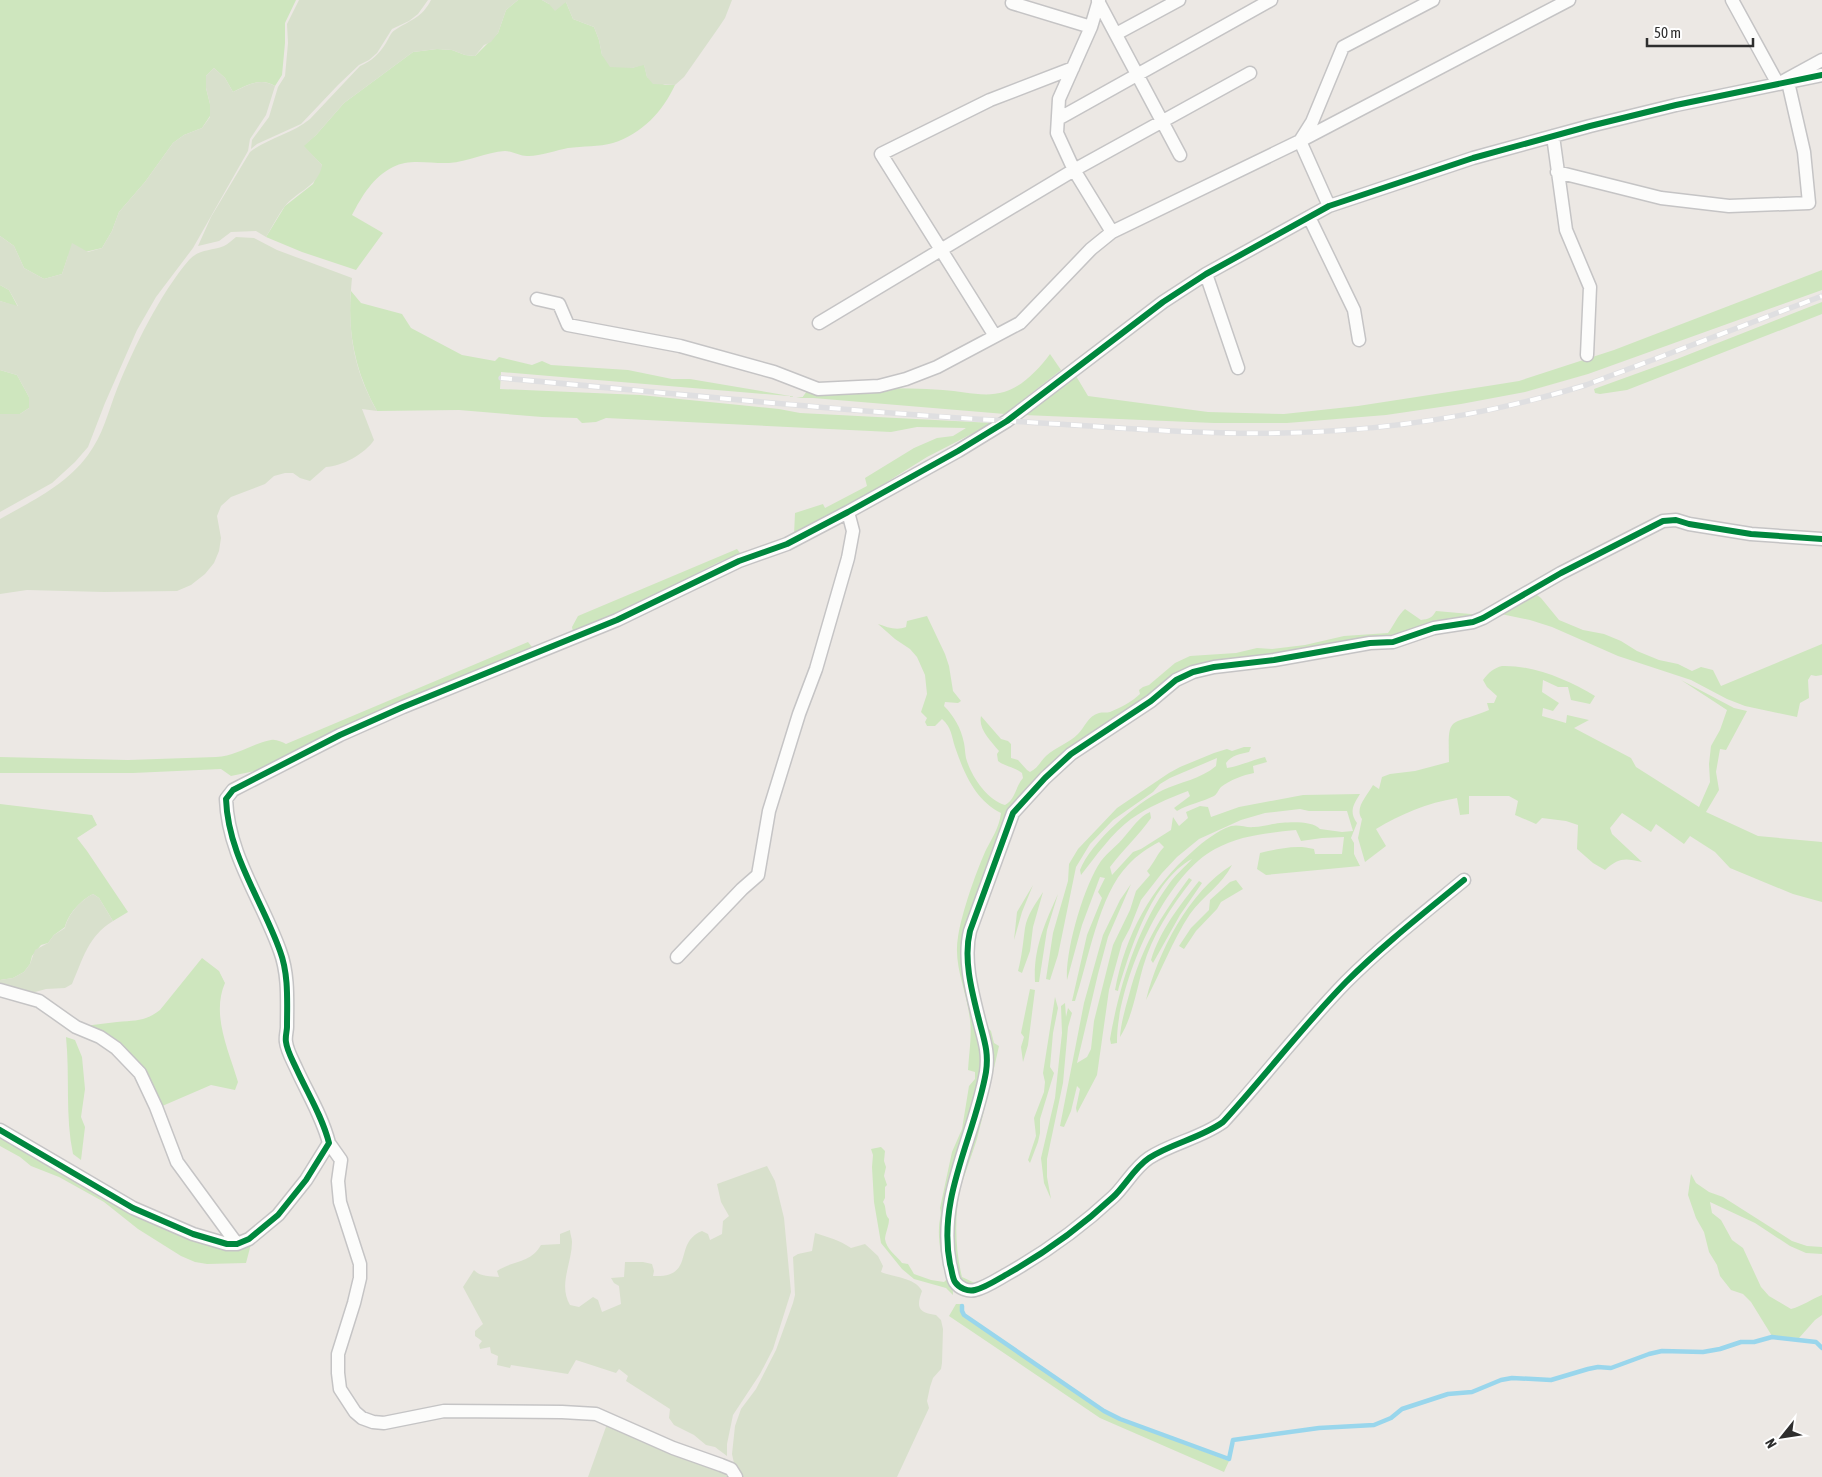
<svg xmlns="http://www.w3.org/2000/svg" width="1822" height="1477" font-family="'Asap Condensed',sans-serif">
  <style>
    .green { fill: #cee6be }
    .cemetery { fill: #d8e0cc }
    .lines { fill: none; stroke-linecap: round; stroke-linejoin: round }
    .stream { stroke: #99d6ec; stroke-width: 4.5 }
    .street-casing { stroke: #c5c4c5; stroke-width: 15 }
    .street { stroke: #fcfcfb; stroke-width: 12 }
    .rail-casing { stroke: #dfdfe1; stroke-width: 5.5 }
    .rail { stroke: #fff; stroke-width: 4; stroke-dasharray: 11; stroke-linecap: butt }
    .cycleway-casing { stroke: #fff; stroke-width: 9 }
    .cycleway { stroke: #00873e; stroke-width: 6 }
  </style>
  <rect width="100%" height="100%" fill="#ece8e4"/>
  <path class="green" d="M0,0H296L285,23V43L282,75L275,86C261,77 248,85 233,92L225,78L214,68L206,76V88L210,104V116L202,128L184,135L173,143L145,182L119,212L112,231L102,248L68,256L62,274L44,279L24,268L14,246L0,236Z
    M518,0H542L549,4L566,2L573,19L594,27L599,40L602,55L632,68L644,64L647,77L665,85H675C663,111 642,134 613,143C599,147 583,146 568,148C557,150 537,157 527,156C520,156 512,151 505,151C486,152 468,162 449,163C431,164 410,158 393,167C373,177 362,196 352,215L383,233L356,270L302,252L266,237L285,206L313,184L322,165L303,146L316,135L344,103L413,52L437,49L452,50L465,55L475,56L498,33L506,10Z
    M1822,270V290L1588,374L1525,392L1461,404L1386,415L1287,423H1214L1024,415L1076,376L1088,396L1208,412L1284,414L1358,406L1494,385L1519,381L1614,350Z
    M0,285L9,290L18,307L0,301Z
    M351,291L361,303L402,314L411,328L462,355L495,361L499,357L532,365L542,361L551,365L628,370L672,379H690L802,398L809,388C854,389 899,387 943,390C963,391 984,398 1004,392C1022,387 1039,369 1050,354L1061,370L1005,414L501,372L500,389L640,395L779,409L800,413L993,423L927,457L871,492L794,535L795,513L823,504L825,508L867,486L865,478L914,448L937,438L953,436L966,428L917,427L891,432L606,418L596,422L582,423L577,418L542,417L459,410L377,411C356,374 347,333 351,291Z
    M1822,302V314L1627,390L1600,394L1595,393L1594,389L1677,359Z
    M0,370L17,375L29,397V408L20,414H0Z
    M737,549L740,553L717,563L627,609L573,632L572,627L578,616Z
    M1533,592L1541,598L1559,620L1583,630L1604,634L1621,641L1637,651L1659,660L1678,664L1692,671L1701,667L1713,670L1721,686L1822,644V675L1816,676L1811,675L1808,680L1809,698L1800,703L1797,717L1745,706L1727,699L1691,680L1618,656L1552,627L1530,620L1501,614Z
    M1405,609L1421,620C1429,619 1432,618 1436,611L1482,615L1392,637L1200,667L1031,787L967,928L983,1067L951,1182L953,1295L946,1288L914,1279L902,1269L881,1243L874,1202L872,1167L873,1155L871,1149L881,1147L885,1151L884,1161L886,1167L884,1176L887,1185L885,1187V1198L883,1202C887,1207 884,1214 889,1219C889,1226 885,1234 885,1239C886,1249 897,1256 902,1263L908,1264L914,1274L931,1280L944,1282L947,1279C943,1263 938,1244 939,1228C939,1220 942,1215 940,1208L952,1152L962,1129L969,1086L975,1079V1072L968,1070C969,1053 972,1036 970,1020C967,991 953,966 958,937C962,912 975,875 985,852C991,839 999,829 1001,813C975,800 964,773 955,747C951,735 952,728 942,719L935,726H927L925,722L927,718L921,712L927,694L925,675L917,657L910,649L895,639L878,624C887,627 896,631 906,627L907,621L927,616L945,654L949,666L953,691L961,701L958,703L945,702L944,706C954,716 961,728 964,743C965,748 965,753 966,758C971,776 987,800 1005,805C1016,799 1015,787 1023,778L1022,773C1015,767 1006,767 998,761L997,754L999,751C991,741 978,729 981,716L1001,739L1008,741L1011,744V758L1018,760L1027,770L1030,772C1038,768 1040,762 1046,756C1056,747 1069,743 1078,734C1085,727 1088,716 1099,713C1102,712 1107,713 1110,712C1120,708 1133,701 1140,694L1139,690L1143,687L1149,685L1175,663L1190,656L1236,653L1257,648L1272,649L1305,645L1344,636L1388,633C1394,625 1398,615 1405,609Z
    M528,642L532,647L409,700L265,769L231,776L221,769L133,773H0V757L128,760L216,757C237,756 251,744 271,740C276,739 282,742 286,744Z
    M1502,666C1534,665 1568,680 1595,696L1590,704L1571,700L1568,687H1558L1543,680L1542,692L1559,703L1553,711L1543,708L1542,716L1566,723L1567,715L1589,720L1574,728L1631,758L1636,767L1699,807L1710,782L1709,764L1711,746L1720,730L1727,710L1681,680L1734,708L1747,711L1726,750L1720,749L1716,772L1719,790L1706,812L1758,836L1822,842V902L1793,894L1730,868L1715,852L1690,836L1684,844L1656,824L1651,832L1622,813L1610,828L1612,834L1642,862C1624,858 1619,858 1605,870L1593,863L1577,849L1578,825L1566,821L1542,818L1536,824L1515,815L1518,801L1509,796H1469V814L1460,815L1457,798C1427,803 1401,814 1376,829L1386,846L1365,862L1358,838L1362,819C1354,808 1367,796 1373,785L1379,789L1382,777L1390,774L1415,771L1449,762C1448,713 1448,727 1489,710L1487,703H1494L1497,696L1487,687L1483,680C1489,672 1494,668 1502,666Z
    M1244,747H1251L1249,752C1240,754 1232,755 1226,763L1227,768C1240,766 1252,760 1265,757L1267,762L1253,766L1254,773C1243,775 1230,780 1221,787C1218,790 1218,793 1214,796C1202,802 1189,804 1177,811L1174,808L1190,796L1188,791C1169,798 1148,807 1131,819C1112,833 1096,856 1081,875L1080,870C1091,842 1136,803 1163,790C1180,782 1201,779 1216,766L1217,758L1170,778L1160,784L1153,792L1113,820L1090,844L1076,867L1058,955L1050,980L1046,979L1053,933L1068,881L1069,864L1078,849L1117,808L1169,773L1180,767L1214,753L1227,749L1232,751Z
    M1360,794C1353,805 1349,812 1357,823L1351,838L1354,843V854L1360,866L1266,875L1257,869L1260,853C1278,849 1296,844 1314,849L1315,854H1342L1344,837L1322,838L1301,841L1296,830C1268,833 1240,835 1215,849C1163,877 1116,986 1117,1043L1111,1044L1110,1039C1119,987 1137,928 1169,884C1175,875 1185,867 1192,859C1152,880 1130,950 1118,991L1115,990C1125,935 1151,887 1193,851C1204,841 1217,831 1231,826C1239,824 1246,828 1254,827C1260,827 1266,825 1273,824C1285,822 1312,820 1320,829L1342,832L1353,831L1347,811H1309L1300,809L1265,813L1241,820L1199,839L1177,857L1162,873L1141,900L1130,928L1122,943L1109,990L1097,1075L1077,1113L1076,1108L1080,1089L1077,1086L1071,1111L1064,1127L1060,1126L1084,1003L1103,935L1120,900L1131,884L1108,937L1098,974L1077,1063L1087,1057L1091,1049L1094,1021L1113,945L1130,910L1136,891L1150,875L1147,871C1154,863 1157,854 1164,847L1159,842C1148,848 1137,855 1128,865C1099,894 1088,962 1075,1001H1072L1087,935L1102,898L1098,892L1105,878L1100,877L1082,925L1067,980C1065,951 1084,885 1101,861C1108,852 1118,845 1125,836C1133,827 1139,817 1150,812L1151,818C1139,835 1123,850 1110,867L1112,875L1133,852L1141,849L1171,830L1173,817L1179,826L1188,818L1186,812L1200,806L1208,807L1211,817L1239,807L1303,795Z
    M0,804L92,815L97,825L77,838L87,851L128,912L113,921L99,898L93,894C81,900 68,914 65,927L54,935L48,943L41,945L32,956L30,964L24,972L13,978L0,980Z
    M1232,865C1222,885 1203,896 1190,914C1172,941 1161,972 1146,1000C1158,952 1189,891 1232,865Z
    M1189,878L1192,880C1171,907 1152,935 1143,967C1137,988 1132,1019 1120,1037C1121,1023 1125,1009 1129,995C1142,946 1159,919 1189,878Z
    M1236,880L1243,889L1221,902L1217,909L1196,931L1184,949L1179,946L1191,928L1209,910L1210,900L1230,882Z
    M1199,881L1202,883L1180,915L1153,963L1151,960C1160,930 1180,905 1199,881Z
    M1033,885L1022,912L1014,940L1017,912Z
    M1043,892L1033,927L1030,951L1022,973L1018,971C1022,956 1023,943 1025,928C1027,915 1036,903 1043,892Z
    M1058,894L1047,930L1039,982H1035C1033,949 1045,923 1058,894Z
    M202,958L219,971L225,983C211,1015 229,1051 238,1082L235,1090L211,1085L160,1107L147,1078L84,1026C95,1025 106,1023 117,1022C136,1020 144,1022 160,1010Z
    M1030,989L1035,990L1028,1045L1023,1062L1021,1047L1024,1037L1021,1033Z
    M1055,997L1058,1008L1053,1033L1050,1067L1054,1073L1040,1119V1133L1038,1142L1030,1163L1028,1160L1036,1136L1034,1118L1044,1092L1045,1082L1043,1073Z
    M1065,1003L1066,1017L1068,1008L1072,1013L1068,1027L1063,1083L1047,1159V1177L1051,1199L1044,1183L1041,1158L1055,1098L1062,1033L1061,1006Z
    M987,1027L991,1031L994,1043L999,1046C992,1077 985,1108 977,1139C972,1155 966,1170 961,1186C954,1214 955,1249 962,1277L979,1285H972L959,1280L952,1252L954,1212L991,1049Z
    M66,1037L75,1040L82,1057L85,1089L81,1117L85,1127L81,1160L73,1154C65,1116 70,1076 66,1037Z
    M0,1135L141,1217L206,1245L223,1249L251,1244L246,1263L207,1264L195,1262L181,1256L138,1229L104,1202L59,1177L31,1166L20,1157L0,1146Z
    M1691,1174L1696,1183L1709,1192L1723,1197L1792,1241L1807,1246L1822,1247V1254L1806,1253L1790,1246L1755,1223L1710,1202L1712,1213L1721,1220L1732,1240L1743,1248L1761,1287L1769,1296L1791,1309C1803,1306 1811,1299 1822,1295V1315L1815,1320L1799,1338L1772,1336L1751,1302L1743,1294L1731,1290L1720,1276L1717,1265L1709,1252L1704,1232L1696,1218L1688,1195Z
    M956,1304H961V1311L963,1316L1104,1412L1120,1420L1229,1461L1224,1472L1100,1418L949,1316Z"/>
  <path class="cemetery" d="M299,0H428L418,14L409,21L392,29L377,53L369,60L359,65L338,85L301,124L257,144L251,149L252,140L269,117L278,87L285,76L288,43L287,24Z
    M431,0H518L506,10L498,33L491,42L484,45L475,56L465,55L452,50L437,49L413,52L344,103L316,135L304,146L322,165C319,186 297,191 285,206C278,215 272,227 266,237L256,231L231,232L219,241L198,246L211,217L250,152C268,138 292,134 310,119L360,66C372,61 379,54 386,43C389,38 391,32 395,30C410,20 422,18 431,0Z
    M542,0H732L725,18L719,27L684,77L675,85L653,84L647,77L644,65L632,68L610,67L602,55L599,40L594,27L573,19L566,2L555,11L549,4Z
    M214,68L225,78L233,92C249,85 260,77 275,86L266,115L250,139L248,151L193,248L156,297L137,330L105,403L88,447L75,462L52,483L0,512V414H20L29,408V397L17,375L0,370V301L18,306L9,290L0,285V236L14,246L24,268L44,279L62,274L72,243L88,252L102,248L112,231L119,212L145,182L173,143L184,135L202,128L210,117V104L206,88V76Z
    M236,237L254,238L277,250L352,278C347,328 352,367 377,411L362,409L374,440C366,453 341,467 326,467L310,481L300,478L293,473H285L274,476L265,484L231,497L221,506L217,516L221,538L219,551L214,563L205,574L191,585L177,591L104,592L27,590L0,594V519C32,501 66,485 88,455C103,435 108,412 117,389C134,347 160,294 189,260C199,249 211,251 224,246C228,244 232,240 236,237Z
    M93,894L99,898L113,921C88,936 83,959 72,984L65,988L46,989L28,994L0,986V980L13,978L24,972L30,964L35,950L48,943L54,935L65,928C68,914 81,900 93,894Z
    M767,1166L775,1181L784,1218L791,1292L773,1349L760,1374L733,1415L727,1444V1456L715,1447L706,1445L694,1435L674,1425L669,1418L670,1409L626,1381L628,1376L619,1369L616,1373L576,1360L568,1374L511,1365L510,1368L497,1365L498,1356L491,1353L490,1347L480,1349L479,1345L482,1341L475,1336V1331L483,1324L463,1287L474,1270C480,1277 491,1276 499,1277L497,1271C513,1260 530,1264 541,1245L560,1244V1234L570,1230C570,1234 572,1238 572,1242C572,1263 558,1285 570,1305L579,1307L593,1297L598,1300L602,1312L621,1304L619,1286L614,1283L611,1278L624,1277L625,1262H643L652,1264L654,1271L653,1276C697,1278 672,1243 702,1231L708,1234L710,1240L722,1234L723,1221L729,1216L721,1202L717,1184Z
    M815,1233C828,1237 839,1240 851,1248L865,1244L878,1256L883,1266L881,1272C893,1277 916,1278 922,1291C916,1307 918,1313 936,1315L941,1320L943,1329L942,1363L941,1369L933,1378L930,1387L927,1401L929,1408L897,1477H740L735,1468L732,1454L735,1426L741,1409L756,1389L776,1350L793,1303L795,1295L793,1257L798,1254L812,1251Z
    M607,1424L728,1473L730,1477H588Z"/>
  <g class="lines">
    <path class="stream" d="M962,1306V1311L964,1315L1104,1411L1120,1419L1229,1459L1233,1440L1319,1428L1374,1425L1391,1418L1402,1409L1448,1394L1472,1392L1501,1380L1512,1378L1551,1380L1588,1369L1598,1367L1611,1368L1649,1354L1662,1351L1703,1352L1720,1349L1741,1342H1754L1772,1337L1816,1342L1822,1348"/>
    <g class="street-casing">
      <path id="street" d="M1099,0L1091,27L1059,99L1057,133L1074,170L1112,232
        M1732,0L1778,84L1822,60
        M1098,1L1180,155
        M1012,3L1091,27
        M1116,34L1179,0
        M1058,119L1271,0
        M1553,136L1566,230L1590,287L1587,355
        M1300,141L1569,0
        M1300,141L1312,122L1343,47L1433,0
        M1557,172L1661,198L1729,206L1809,203L1804,152L1788,82
        M1309,217L1354,310L1359,340
        M1206,274L1238,368
        M537,299L559,304L568,325L680,346L774,372L818,389L879,386L906,379L937,367L1020,323L1091,249L1112,232L1300,141L1329,206
        M819,323L1074,170L1250,73
        M995,336L881,154L990,100L1073,68
        M1464,880C1424,913 1383,945 1346,982C1303,1026 1265,1076 1223,1122C1201,1138 1172,1143 1149,1158C1134,1168 1125,1186 1113,1197C1082,1226 1046,1252 1009,1273C998,1279 987,1287 975,1290C968,1292 959,1288 955,1282C952,1277 952,1270 950,1264C937,1197 975,1136 986,1072C989,1052 984,1040 979,1020C972,992 963,959 970,931L1013,813L1045,778L1071,754L1151,701L1176,680L1193,672L1214,667L1274,660L1370,643L1393,642L1434,628L1473,622L1483,618L1561,573L1663,521L1676,520L1689,524L1751,534L1822,539
        M677,957L742,889L758,875L769,811L799,714L816,669L848,558L853,531L848,512
        M0,990L39,1001L76,1027L100,1037L116,1048L140,1073L156,1107L177,1162L237,1244
        M0,1130L133,1208L193,1234L227,1244H237L249,1239L278,1215L306,1180L329,1143C322,1116 308,1094 297,1070C293,1061 287,1051 286,1042C285,1037 287,1031 287,1027C287,1002 289,975 280,951C262,900 228,855 226,799L233,790L340,735L403,707L617,620L739,561L787,544L848,512L958,451L1007,421L1163,302L1206,274L1329,206L1473,158L1590,126L1676,105L1822,75
        M329,1143L341,1160L338,1181L340,1202L360,1264V1278L354,1303L338,1354V1373L340,1389L355,1412L362,1418L373,1422L384,1423L444,1411L562,1412L596,1414L673,1448L721,1465L731,1469L736,1477"/>
    </g>
    <use href="#street" class="street"/>
    <g class="rail-casing">
      <path id="rail" d="M501,378C670,393 839,411 1009,421C1100,426 1192,435 1283,433C1385,431 1488,415 1586,385L1822,296"/>
    </g>
    <use href="#rail" class="rail"/>
    <g class="cycleway-casing">
      <path id="cycleway" d="M1464,880C1424,913 1383,945 1346,982C1303,1026 1265,1076 1223,1122C1201,1138 1172,1143 1149,1158C1134,1168 1125,1186 1113,1197C1082,1226 1046,1252 1009,1273C998,1279 987,1287 975,1290C968,1292 959,1288 955,1282C952,1277 952,1270 950,1264C937,1197 975,1136 986,1072C989,1052 984,1040 979,1020C972,992 963,959 970,931L1013,813L1045,778L1071,754L1151,701L1176,680L1193,672L1214,667L1274,660L1370,643L1393,642L1434,628L1473,622L1483,618L1561,573L1663,521L1676,520L1689,524L1751,534L1822,539
        M0,1130L133,1208L193,1234L227,1244H237L249,1239L278,1215L306,1180L329,1143C322,1116 308,1094 297,1070C293,1061 287,1051 286,1042C285,1037 287,1031 287,1027C287,1002 289,975 280,951C262,900 228,855 226,799L233,790L340,735L403,707L617,620L739,561L787,544L848,512L958,451L1007,421L1163,302L1206,274L1329,206L1473,158L1590,126L1676,105L1822,75"/>
    </g>
    <use href="#cycleway" class="cycleway"/>
  </g>
  <g transform="translate(1782 1437) rotate(240)" stroke="#ffffff" stroke-width="4" paint-order="stroke">
  <path d="M0-4L9 19L0 12L-9 19Z" fill="#2e2e2e"/>
  <text y="-8" font-size="14" font-weight="bold" text-anchor="middle" fill="#2e2e2e">N</text>
  </g>
  <path d="M1647 38v8h106v-8" fill="none" stroke="#2e2e2e" stroke-width="2.5"/>
  <text x="1654" y="38" font-size="15" fill="#2e2e2e" stroke="#ffffff" stroke-width="4" paint-order="stroke">50 m</text>
</svg>
